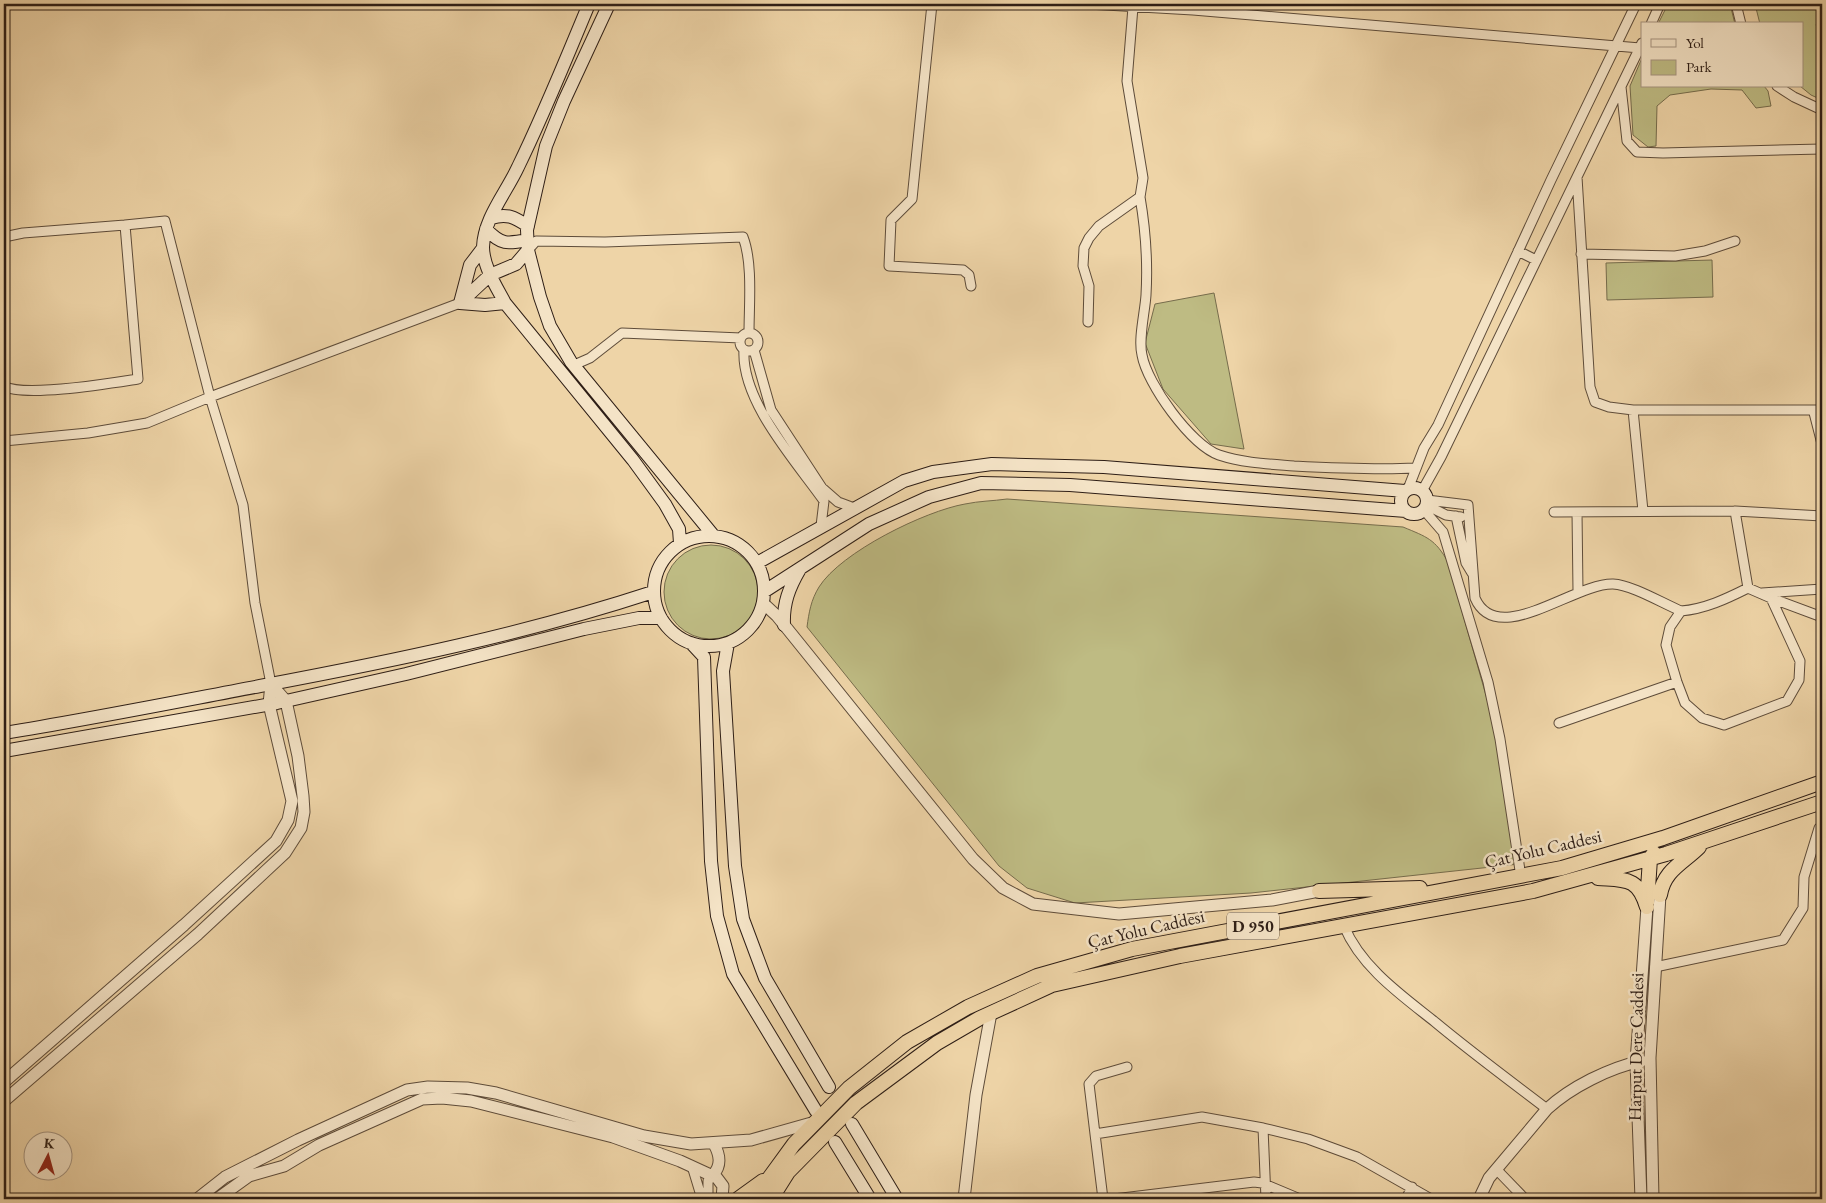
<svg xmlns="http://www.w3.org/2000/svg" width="1826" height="1203" font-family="'EB Garamond',serif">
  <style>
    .green { fill: #bebb83; stroke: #766c4c }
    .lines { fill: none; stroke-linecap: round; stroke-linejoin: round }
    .pedestrian-casing { stroke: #5e4c3a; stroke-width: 8 }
    .minor-casing { stroke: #5e4c3a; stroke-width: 11 }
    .tertiary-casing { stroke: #5e4c3a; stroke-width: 13 }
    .secondary-casing { stroke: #2e1e16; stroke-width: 14 }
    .trunk-casing { stroke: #2e1e16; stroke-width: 16 }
    .pedestrian { stroke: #f4e3c6; stroke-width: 6 }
    .minor { stroke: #f4e3c6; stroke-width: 9 }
    .tertiary { stroke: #f4e3c6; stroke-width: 11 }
    .secondary { stroke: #f4e3c6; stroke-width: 12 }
    .trunk { stroke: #eed4a7; stroke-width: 14 }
    .labels { text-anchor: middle; stroke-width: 5; stroke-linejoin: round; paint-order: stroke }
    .shield { fill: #f4e3c6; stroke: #69594b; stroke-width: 1 }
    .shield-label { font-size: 16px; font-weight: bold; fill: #2e1e16 }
    .street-label { font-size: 18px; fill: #2e1e16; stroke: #f4e3c6 }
  </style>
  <rect width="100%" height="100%" fill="#eed4a7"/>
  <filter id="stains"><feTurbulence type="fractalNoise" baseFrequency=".004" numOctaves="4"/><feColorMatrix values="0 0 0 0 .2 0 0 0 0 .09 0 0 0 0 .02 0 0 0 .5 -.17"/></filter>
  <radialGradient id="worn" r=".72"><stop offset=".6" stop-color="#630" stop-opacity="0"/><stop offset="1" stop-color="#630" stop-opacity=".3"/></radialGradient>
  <path class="green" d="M1668,4H1730L1735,24H1658Z
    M1755,4H1822V14L1816,25L1822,33L1818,61L1822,63V100L1811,95L1800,86H1802V24H1760Z
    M1642,58V86H1764L1768,91L1771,106L1756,108L1742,90L1711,89L1670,95L1657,106L1656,146L1648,147L1633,135L1630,86Z
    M1712,260L1713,297L1607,300L1606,263Z
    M1214,293L1244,449L1211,444L1163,389L1145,343L1155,304Z
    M1007,499L1403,527C1427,537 1435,539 1448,562L1493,720L1519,864L1251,893L1075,903L1027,888L999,866L807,627C809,612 811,600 819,587C841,552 925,511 965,504C979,501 993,501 1007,499Z
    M664 592a47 47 0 1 1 94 0a47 47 0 1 1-94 0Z"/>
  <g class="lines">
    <g class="pedestrian-casing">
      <path id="pedestrian" d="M1812,411L1822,450"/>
    </g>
    <g class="minor-casing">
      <path id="minor" d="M932,4L912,199L891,220L889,266L963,270L969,275L971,286
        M1088,4L1193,10L1640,48
        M1736,4L1741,24
        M1651,24L1660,4
        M1777,86L1794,97L1822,110
        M1621,87L1627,141L1637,152L1663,153L1822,149
        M1577,177L1590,387L1595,402L1609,407L1633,410H1822
        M1140,197C1146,232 1148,260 1146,295C1145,312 1138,339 1142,355C1147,384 1191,445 1219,455C1243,463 1269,464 1294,466C1334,468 1375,470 1415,468
        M125,225L165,221L210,397L243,505L255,603L271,684
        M4,237L23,233L125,225L138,379C112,383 24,398 4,386
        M528,250L536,241L605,242L743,237C753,263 749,305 749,333
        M1518,251L1536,260
        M1581,254L1675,256L1705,251L1735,241
        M1088,322L1089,286L1083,266L1084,248L1089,238L1099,226L1140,197L1143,178L1127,81L1133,7
        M740 342a9 9 0 1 1 18 0a9 9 0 1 1-18 0Z
        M744,350C741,401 795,460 824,501L821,526
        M754,350L771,410L822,488L838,502L854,508
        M574,365L590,358L622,333L741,338
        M1633,410L1643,511
        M4,441L88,433L147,423L210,397L460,303
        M1408,489L1424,448L1438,425L1551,180L1636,4
        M1422,491L1441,457L1642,43
        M1427,500L1468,505L1475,598C1497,649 1574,583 1613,584C1632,585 1662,603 1681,611
        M1426,505L1446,515L1461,517
        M1423,509L1443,532L1488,682L1500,739L1521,877
        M1735,511L1748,588
        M1554,512L1735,511L1822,516
        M1577,512L1578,591
        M1456,516L1466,563L1472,573
        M1748,588L1771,598L1800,661L1799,680L1787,701L1724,725L1702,718L1685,703L1677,682L1666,645L1670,627L1681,611C1705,609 1726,599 1748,588Z
        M1762,593L1822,589
        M1771,598L1822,617
        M1559,723L1677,682
        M1344,926C1361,967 1401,995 1435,1022C1471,1052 1509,1080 1547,1109
        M1655,967L1783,940L1803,908L1804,877L1819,828L1822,826
        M1263,1128L1266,1199
        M1095,1134L1089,1084L1096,1076L1127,1067
        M692,1166L702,1199
        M1497,1170L1525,1199
        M708,1199V1181L713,1175
        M1103,1199L1095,1134L1202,1117L1263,1128L1308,1139L1357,1157L1431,1199
        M1114,1199L1254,1182L1262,1183L1300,1199
        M1406,1199L1412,1187"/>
    </g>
    <g class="tertiary-casing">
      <path id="tertiary" d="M763,603L777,616L973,859L1003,888L1033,904L1119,914L1272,900L1319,891
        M4,1082L184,925L276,841L288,820L292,801L269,704L271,684
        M4,1101L198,934L285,853L301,828L304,812L303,796L298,756L286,701L271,684
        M713,1175C722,1165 720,1155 714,1144
        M197,1199L225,1177L298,1140L407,1090L428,1087L467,1088L496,1093L644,1136L691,1144L751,1140L815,1122
        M217,1199L249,1176L284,1166L319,1145L422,1099L442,1098L471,1101L613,1137L680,1161L717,1178L723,1186L722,1199
        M964,1199L976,1095L991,1013
        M1479,1199L1489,1178L1547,1109C1571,1087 1609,1068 1641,1061
        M1641,1199L1636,1062L1647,907
        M1653,1199L1650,1058L1660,895"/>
    </g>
    <g class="secondary-casing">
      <path id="secondary" d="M589,4C566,59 544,114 518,167C506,193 484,218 483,247C483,266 496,286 505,303L633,460L665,504L679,529L680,543
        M609,4L564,101L546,146L527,230L528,250L540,297L550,326L571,362L713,535
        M491,218C507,213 514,217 528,226
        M486,229C501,245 507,244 528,240
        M460,303L490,275L516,264L528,250
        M460,303L470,265L483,248
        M460,303L485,305L505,303
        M1401 501a13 13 0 1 1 26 0a13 13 0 1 1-26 0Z
        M654 591a55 55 0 1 1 110 0a55 55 0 1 1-110 0Z
        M757,563L904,481L933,472L992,464L1104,467L1405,491
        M765,591L869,524L929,497L981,483L1070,485L1406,511
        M784,625C783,603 789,588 800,569
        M691,643L704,657L711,861L717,916L733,974L816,1111
        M728,643L723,671L735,866L743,919L765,978L829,1087
        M4,733C90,719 175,702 260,686C393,661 525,634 653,592
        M4,751L277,703L406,674L584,629L639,618H661
        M852,1124L897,1199
        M835,1142L870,1199"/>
    </g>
    <g class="trunk-casing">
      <path id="trunk" d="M1598,878C1626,880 1638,877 1647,907
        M1319,891L1420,888
        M1660,895C1664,870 1683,863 1699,847
        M1647,903L1650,859L1654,853
        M738,1199L763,1181
        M754,1199L794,1144L849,1088L907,1042L968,1007L1037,976L1132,949L1562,868L1663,838L1822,782
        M771,1199L788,1172L856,1103L937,1043L980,1018L1052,985L1180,956L1533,891L1666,854L1822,802"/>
    </g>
    <use href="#pedestrian" class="pedestrian"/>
    <use href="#minor" class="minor"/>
    <use href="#tertiary" class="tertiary"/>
    <use href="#secondary" class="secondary"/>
    <use href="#trunk" class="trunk"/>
  </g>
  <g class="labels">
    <rect class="shield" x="1227" y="912.5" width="52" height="27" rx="4"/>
    <g class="shield-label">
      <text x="1253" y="932">D 950</text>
    </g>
    <g class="street-label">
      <text transform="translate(1543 849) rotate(-13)" y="6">Çat Yolu Caddesi</text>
      <text transform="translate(1146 929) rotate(-13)" y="6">Çat Yolu Caddesi</text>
      <text transform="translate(1636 1047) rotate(-89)" y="6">Harput Dere Caddesi</text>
    </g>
  </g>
  <rect width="1826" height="1203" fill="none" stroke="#eed4a7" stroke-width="20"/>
  <rect x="5" y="5" width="1816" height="1193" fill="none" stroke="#2e1e16" stroke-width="2.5"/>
  <rect x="10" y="10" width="1806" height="1183" fill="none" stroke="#2e1e16"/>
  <rect x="1641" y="22" width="162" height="65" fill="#f4e3c6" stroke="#a59480"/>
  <rect x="1651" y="39" width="25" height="8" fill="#f4e3c6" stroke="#a59480"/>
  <text x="1686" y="48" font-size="15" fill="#2e1e16">Yol</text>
  <rect x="1651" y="60" width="25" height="15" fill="#bebb83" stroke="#a59480"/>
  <text x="1686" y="72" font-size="15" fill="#2e1e16">Park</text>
  <g transform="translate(48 1156) rotate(6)"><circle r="24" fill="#f4e3c6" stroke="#a59480"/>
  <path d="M0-4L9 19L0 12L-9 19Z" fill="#8f2418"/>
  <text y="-8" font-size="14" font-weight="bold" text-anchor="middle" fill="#2e1e16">K</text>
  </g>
  <rect width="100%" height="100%" filter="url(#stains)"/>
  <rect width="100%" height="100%" fill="url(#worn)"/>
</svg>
